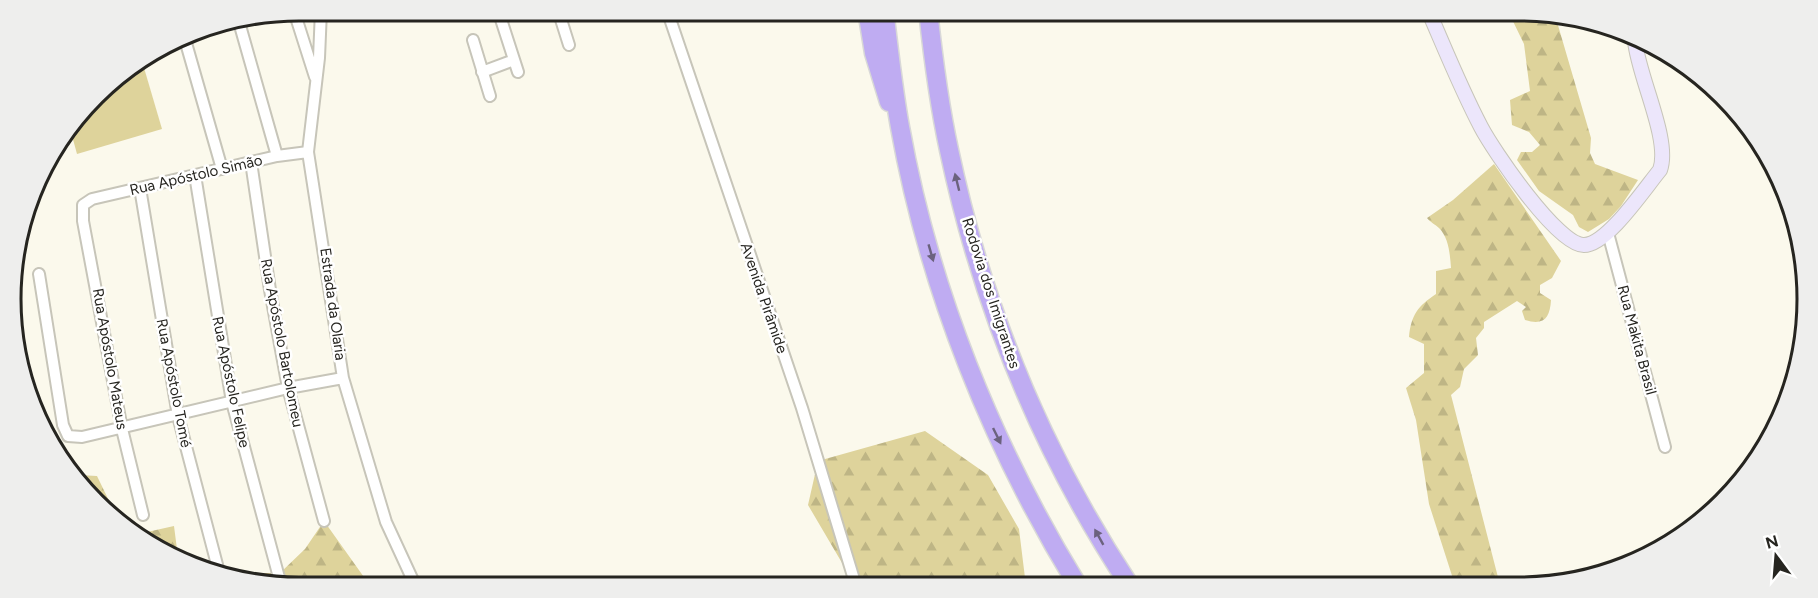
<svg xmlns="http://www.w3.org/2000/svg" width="1818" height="598" font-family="Figtree,sans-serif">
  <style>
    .forest { fill: url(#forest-firs) }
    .garden { fill: #ded39b }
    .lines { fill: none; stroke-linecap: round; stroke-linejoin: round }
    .street-casing { stroke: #c7c5b9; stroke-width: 14 }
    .secondary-casing { stroke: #c7c5b9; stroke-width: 16 }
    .highway-casing { stroke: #d8d8d7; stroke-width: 21 }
    .street { stroke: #fff; stroke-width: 10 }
    .secondary { stroke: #ece6fb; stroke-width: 14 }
    .highway { stroke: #bfacf2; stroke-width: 18 }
    .oneway { fill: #6b627e }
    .labels { text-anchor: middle; stroke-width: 5; stroke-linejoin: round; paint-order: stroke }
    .street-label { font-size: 15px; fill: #262520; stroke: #fff }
    .rim { fill: none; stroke: #262520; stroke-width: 3 }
  </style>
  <defs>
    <pattern id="forest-firs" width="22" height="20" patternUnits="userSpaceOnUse" patternTransform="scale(1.5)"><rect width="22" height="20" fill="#ded39b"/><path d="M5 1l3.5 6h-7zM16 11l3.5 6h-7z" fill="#beb585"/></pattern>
  </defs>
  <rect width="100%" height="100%" fill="#fbf9ec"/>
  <path class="forest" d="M1508,11L1555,15L1591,138L1590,153L1595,164L1638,180L1621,206L1609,219L1588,232L1579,227L1573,215L1539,191L1517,160L1521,152H1532L1540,145L1529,132L1512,125L1510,100L1530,91L1524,44Z
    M1494,164L1561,261L1552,278L1540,285V293L1551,300C1550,318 1544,326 1525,320L1522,311L1526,307L1517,301L1484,322V328L1476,338L1478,355L1464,369L1460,387L1451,395L1500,585H1455L1429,504L1416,420L1406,388L1424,373V344L1409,337C1411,315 1418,306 1436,294V271L1451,268C1450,255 1449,238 1439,228C1435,224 1431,223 1427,218L1453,200Z
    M925,431L988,475L1019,529L1026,586H852L855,585L808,505L818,461Z
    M74,475L97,476L112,507L147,532L174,526L178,557L138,539Z
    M324,521L371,587H299L235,579L234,573H280L305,549Z"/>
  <path class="garden" d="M142,61L162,129L77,154L71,132L109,82Z"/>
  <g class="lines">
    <g class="street-casing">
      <path id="street" d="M321,10L319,58L308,152L343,378L386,522L416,587
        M498,10L518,72
        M558,10L569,45
        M667,10L802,408L856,586
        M294,11L315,77
        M239,22L277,156
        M184,36L222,169
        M473,40L490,96
        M482,72L514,60
        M251,162L270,290L288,388L324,521
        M195,175L232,402L281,585
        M140,188L178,416L220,576
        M1608,233L1665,447
        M39,274L63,425L68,436L82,437L288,388L343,378
        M143,515L122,429L83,221V205L92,199L277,156L308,152"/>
    </g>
    <g class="secondary-casing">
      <path id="secondary" d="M1428,10C1445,49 1461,89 1481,127C1493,150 1558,246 1584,245C1607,245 1645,188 1660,170C1671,140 1638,76 1635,41"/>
    </g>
    <g class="highway-casing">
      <path id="highway" d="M867,10L874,53L889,102
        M884,10C889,49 893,89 900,127C929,289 992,446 1078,586
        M928,10C933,57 939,104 949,150C982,306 1042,453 1130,586"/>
    </g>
    <use href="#street" class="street"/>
    <use href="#secondary" class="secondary"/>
    <use href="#highway" class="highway"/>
  </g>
  <defs><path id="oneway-solid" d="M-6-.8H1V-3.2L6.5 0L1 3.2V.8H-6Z" transform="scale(1.5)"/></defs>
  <g class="oneway">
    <use href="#oneway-solid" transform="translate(957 182) rotate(-104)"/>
    <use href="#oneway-solid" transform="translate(931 253) rotate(74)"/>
    <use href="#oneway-solid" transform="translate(997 436) rotate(64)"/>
    <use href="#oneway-solid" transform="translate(1099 537) rotate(-119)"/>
  </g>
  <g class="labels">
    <g class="street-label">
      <text transform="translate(196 175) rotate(-13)" y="5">Rua Apóstolo Simão</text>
      <text transform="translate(991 293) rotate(72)" y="5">Rodovia dos Imigrantes</text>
      <text transform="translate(764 298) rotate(71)" y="5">Avenida Pirâmide</text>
      <text transform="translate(333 304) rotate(82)" y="5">Estrada da Olaria</text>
      <text transform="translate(1637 340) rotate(75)" y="5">Rua Makita Brasil</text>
      <text transform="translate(282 343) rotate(79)" y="5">Rua Apóstolo Bartolomeu</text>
      <text transform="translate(110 359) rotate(80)" y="5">Rua Apóstolo Mateus</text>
      <text transform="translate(231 382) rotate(78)" y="5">Rua Apóstolo Felipe</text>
      <text transform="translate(174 383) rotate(79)" y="5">Rua Apóstolo Tomé</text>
    </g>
  </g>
  <path d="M0 0H1818V598H0ZM299 21H1519A278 278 0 0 1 1797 299V299A278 278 0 0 1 1519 577H299A278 278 0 0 1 21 299V299A278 278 0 0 1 299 21Z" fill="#eeeeed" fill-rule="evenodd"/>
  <path class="rim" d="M299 21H1519A278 278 0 0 1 1797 299V299A278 278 0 0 1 1519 577H299A278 278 0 0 1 21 299V299A278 278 0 0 1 299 21Z"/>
  <g transform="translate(1776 556) rotate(344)" stroke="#ffffff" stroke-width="4.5" paint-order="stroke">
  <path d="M0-4.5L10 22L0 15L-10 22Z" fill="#262520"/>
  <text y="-9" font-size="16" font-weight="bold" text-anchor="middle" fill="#262520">N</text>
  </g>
</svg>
